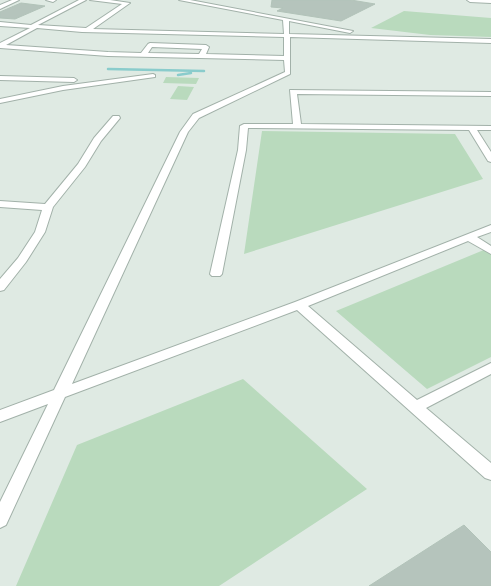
<svg xmlns="http://www.w3.org/2000/svg" width="491" height="586" font-family="'PT Sans Narrow',sans-serif">
  <style>
    .green { fill: #b9dabd }
    .lines { fill: none; stroke-linecap: round; stroke-linejoin: round }
    .stream { stroke: #8acccc; stroke-width: 2.5 }
    .building { fill: #b5c4bc; stroke: #b2c3b9 }
    .minor-casing { stroke: #a2b1a9; stroke-width: 2 }
    .minor { fill: #fff; fill-rule: evenodd }
  </style>
  <rect width="100%" height="100%" fill="#dfeae3"/>
  <path class="green" d="M404,11L491,18V37L430,35L371,28Z
    M166,77L199,78L196,84L163,83Z
    M178,86L194,87L187,100L170,99Z
    M262,131L455,134L483,179L244,254Z
    M491,247V357L427,389L336,311Z
    M243,379L367,489L219,586H16L77,445Z"/>
  <g class="lines">
    <path class="stream" d="M108,69L204,71
      M178,75L191,73"/>
  </g>
  <path class="building" d="M272,0H351L375,4L341,21L277,11L283,8L271,7Z
    M21,3L45,6L15,19L0,18V12Z
    M464,525L491,552V586H369Z"/>
  <g class="lines">
    <g class="minor-casing">
      <path id="minor" d="M12,0H19L0,9V5Z
        M46,0H56L53,2Z
        M79,0H86L38,25L86,28L122,4L90,0H110L130,3L93,29L284,34L283,20L179,0H190L353,31L350,33L289,21V34L491,39V43L290,37V74L199,118L188,132L72,384L295,302L491,225V232L477,237L491,246V254L468,241L308,306L417,400L491,363V374L426,408L491,463V480L485,478L297,310L65,397L6,525L0,528V502L48,404L0,422V410L54,390L180,132L193,114L285,72L284,60L108,56L0,48V43L30,28L0,26V22L31,25ZM37,28L82,32L284,37V56L206,54L209,47L206,45L150,43L148,44L141,53L108,52L6,45ZM152,47L202,49L199,54L148,53Z
        M467,0H491V3L470,2Z
        M153,74L155,75V77L63,90L0,103V99L63,86Z
        M0,76L74,78L77,80L74,82L0,80Z
        M290,90L491,92V96L297,94L301,124L491,126V130H477L491,152V162L488,161L469,130L248,128L246,150L222,274L220,276H212L210,274L238,150L240,126L244,124H293Z
        M113,116H119L120,118L101,141L85,167L53,207L45,232L26,262L4,290L0,291V279L18,258L35,232L42,210L0,207V201L45,204L78,164L94,138Z"/>
    </g>
    <use href="#minor" class="minor"/>
  </g>
</svg>
